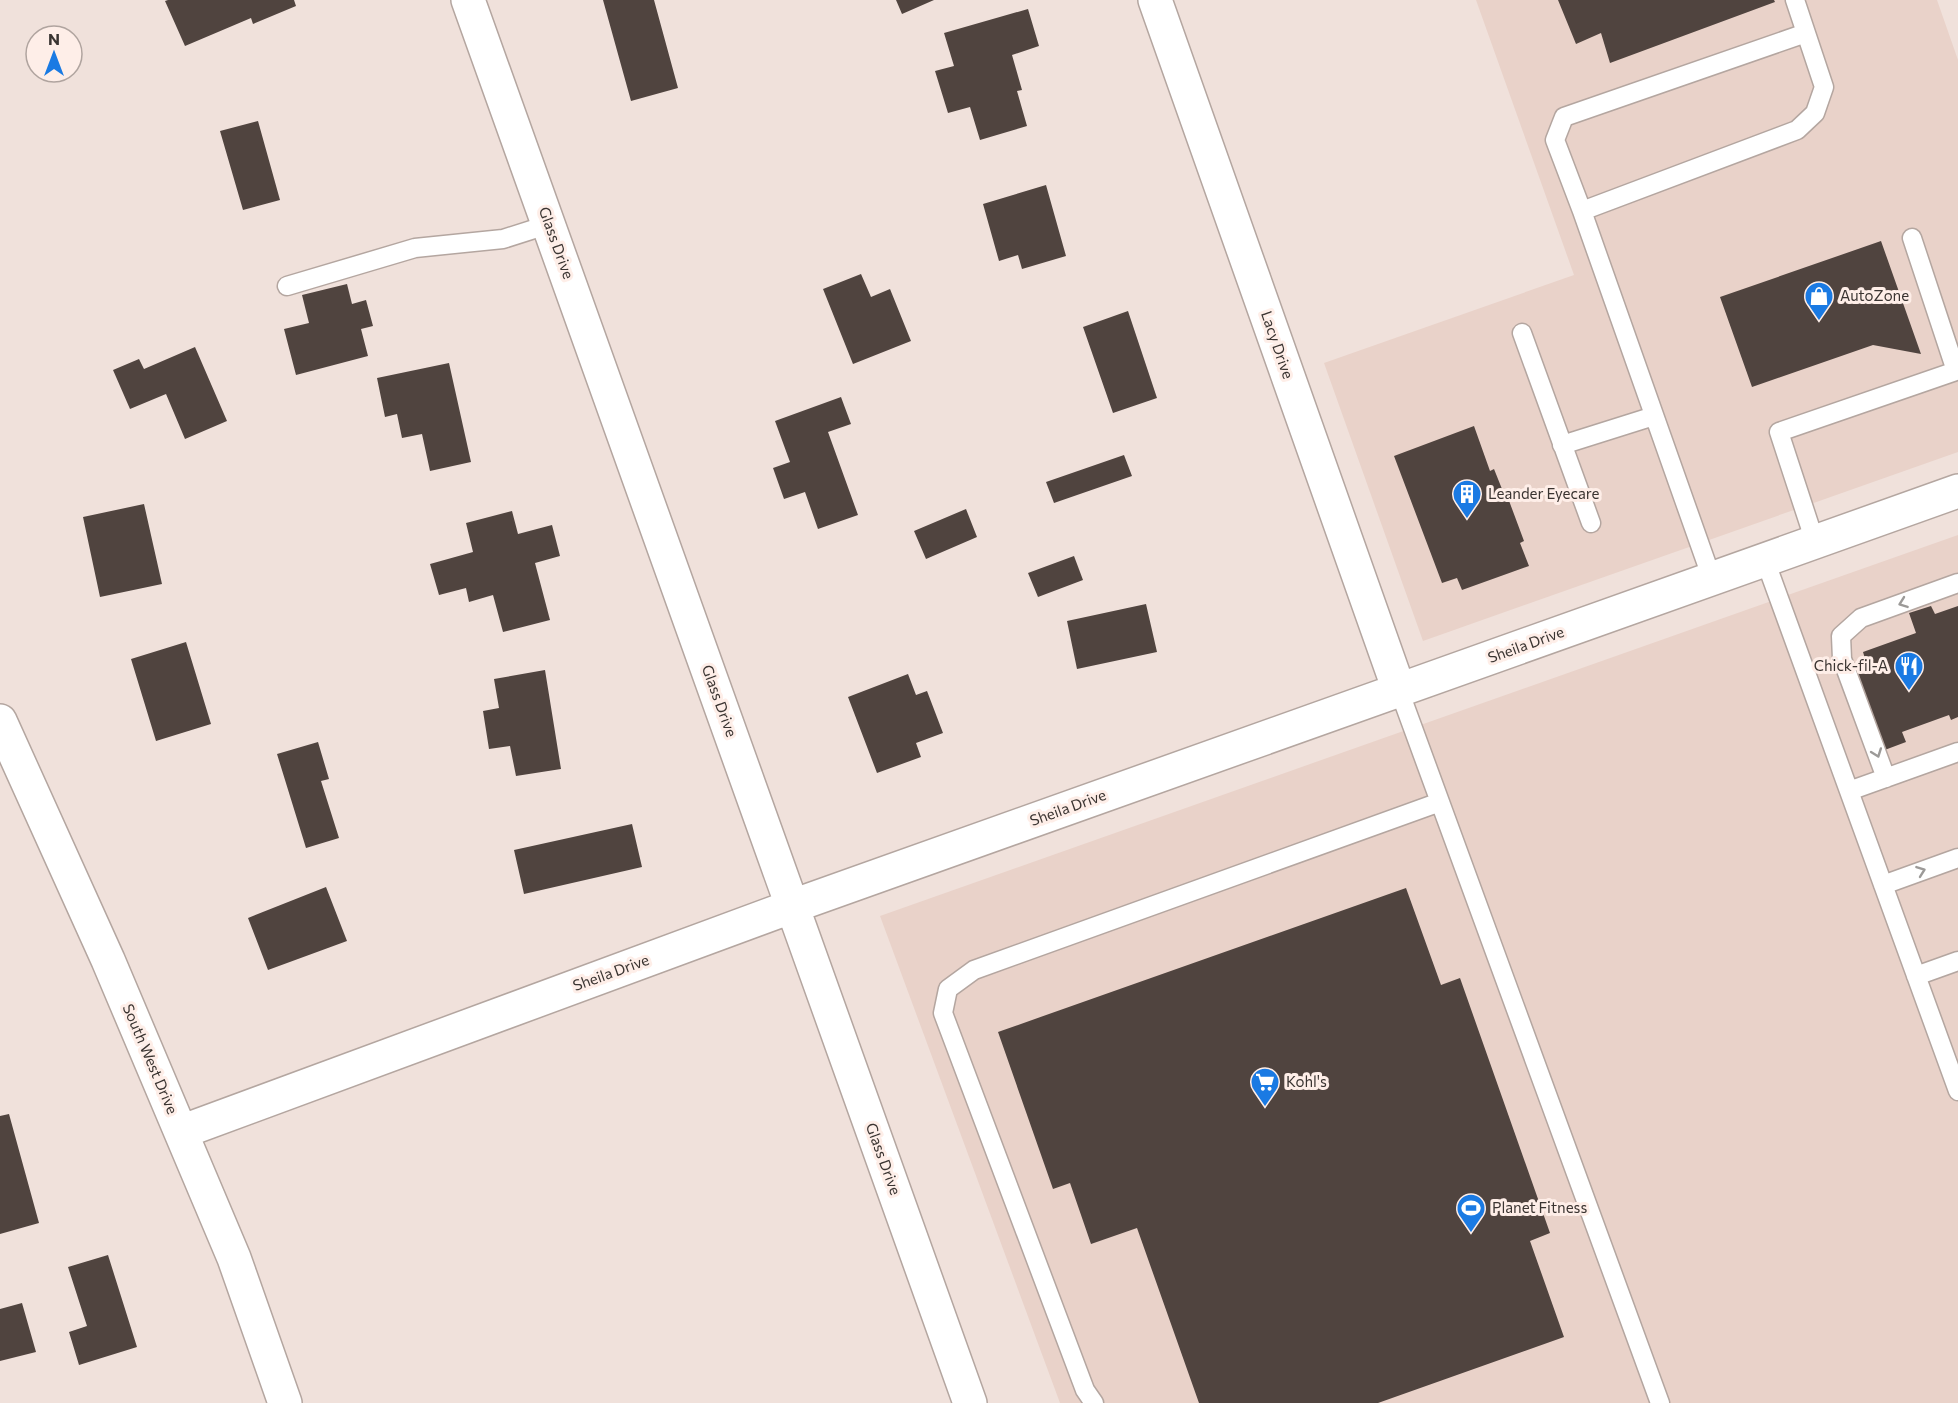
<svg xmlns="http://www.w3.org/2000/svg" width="1958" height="1403" font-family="Commissioner,sans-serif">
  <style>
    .built { fill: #e9d2c9 }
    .building { fill: #50443f }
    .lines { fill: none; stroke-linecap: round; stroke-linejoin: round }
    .service-casing { stroke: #b4a6a0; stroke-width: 21 }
    .minor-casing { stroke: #b4a6a0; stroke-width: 36 }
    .service { stroke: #fff; stroke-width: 18 }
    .minor { stroke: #fff; stroke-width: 33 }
    .oneway { stroke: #9c9a98 }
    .labels { text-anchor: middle; stroke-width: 6; stroke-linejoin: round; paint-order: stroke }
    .street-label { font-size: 15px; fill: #3a3431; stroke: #feeee8 }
    .poi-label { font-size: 15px; fill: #3a3431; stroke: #feeee8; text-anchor: start }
  </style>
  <rect width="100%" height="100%" fill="#f0e1db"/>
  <path class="built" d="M1476,0H1937L1958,60V452L1423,641L1324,363L1574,275Z
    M1958,535V1403H1060L880,916Z"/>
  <path class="building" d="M168,0H294L296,6L253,24L251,18L185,46L165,1Z
    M603,0H654L678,88L631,101Z
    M896,0H934L902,14Z
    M1558,0H1774L1775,2L1610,63L1601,33L1576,44Z
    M1028,9L1039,46L1012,55L1022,90L1017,91L1027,126L980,140L970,107L948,113L935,71L954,66L944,33Z
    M258,121L280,200L243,210L220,131Z
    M1046,185L1066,256L1022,269L1018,255L999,261L983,204Z
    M1881,241L1921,354L1873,345L1752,387L1720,297Z
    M861,274L871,297L890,289L911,341L853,364L823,289Z
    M347,284L352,304L366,300L373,326L361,329L368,356L296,375L284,329L309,323L302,295Z
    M1128,311L1157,398L1113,413L1083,327Z
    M195,347L227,421L185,439L166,394L130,409L113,370L139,359L144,369Z
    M449,363L471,462L430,471L422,434L402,438L397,414L385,417L377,378Z
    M841,397L851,424L828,432L858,515L818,529L805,492L784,499L773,468L790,462L775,421Z
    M1474,426L1490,471L1494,469L1506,499L1508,498L1524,541L1520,543L1529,566L1462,590L1457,578L1442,583L1394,456Z
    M1124,455L1132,476L1054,503L1046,482Z
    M144,504L162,584L100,597L83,517Z
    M966,509L977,537L926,559L914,531Z
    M512,511L518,534L552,525L560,556L535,563L550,620L503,632L493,595L469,602L466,588L439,595L430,564L473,552L466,523Z
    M1074,556L1083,580L1038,597L1028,573Z
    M1146,604L1157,652L1077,669L1067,621Z
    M1931,606L1935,614L1958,606V717L1951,720L1949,715L1902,732L1906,742L1882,751L1852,667L1866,662L1863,652L1916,633L1909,613Z
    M186,642L211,724L156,741L131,659Z
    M545,670L561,769L516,776L510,746L489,749L483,711L499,708L494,679Z
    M908,674L916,695L927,691L943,733L916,743L921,757L877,773L848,697Z
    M318,742L329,779L321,781L339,838L306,848L277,754Z
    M632,824L642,867L524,894L514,850Z
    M326,887L347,941L268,970L248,918Z
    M1406,888L1441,985L1460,978L1550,1233L1530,1241L1564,1337L1378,1403H1199L1137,1228L1091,1244L1070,1183L1053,1189L998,1032Z
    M9,1114L39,1223L0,1234V1116Z
    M108,1255L137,1347L79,1365L69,1332L87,1326L68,1267Z
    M22,1303L36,1352L0,1361V1309Z"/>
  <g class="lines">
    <g class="service-casing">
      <path id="service" d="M1582,211L1555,140L1564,117L1806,33
        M287,286L415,248L503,239L550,224
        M1522,333L1591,523
        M1562,445L1654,416
        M1815,542L1779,432L1956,371L1912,238
        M1765,560L1958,1091
        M1712,579L1582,211L1797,130L1815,113L1824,87L1795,0
        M1399,690L1660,1403
        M1886,778L1842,659L1841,636L1861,618L1958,583
        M1849,791L1958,752
        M1883,885L1958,858
        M1916,976L1958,961
        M1094,1403L1085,1390L943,1013L948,989L974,970L1440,802"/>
    </g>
    <g class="minor-casing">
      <path id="minor" d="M468,0L970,1403
        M1155,0L1399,690
        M0,721L108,960L234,1258L285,1403
        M181,1132L793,906L1958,491"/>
    </g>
    <use href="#service" class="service"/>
    <use href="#minor" class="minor"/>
  </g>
  <defs><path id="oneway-chevron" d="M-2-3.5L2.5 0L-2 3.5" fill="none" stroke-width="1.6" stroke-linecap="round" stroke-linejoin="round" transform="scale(1.5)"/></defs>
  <g class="oneway">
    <use href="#oneway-chevron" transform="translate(1903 603) rotate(160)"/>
    <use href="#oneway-chevron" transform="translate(1877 753) rotate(70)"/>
    <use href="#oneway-chevron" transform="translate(1921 871) rotate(-20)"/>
  </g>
  <defs>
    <g id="shop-pin" transform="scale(1.5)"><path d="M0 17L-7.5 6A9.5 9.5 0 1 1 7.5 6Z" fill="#1a7ae3" stroke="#feeee8"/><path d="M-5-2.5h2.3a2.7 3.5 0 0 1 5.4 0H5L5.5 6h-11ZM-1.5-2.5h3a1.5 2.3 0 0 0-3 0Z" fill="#fff"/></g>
    <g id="building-pin" transform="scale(1.5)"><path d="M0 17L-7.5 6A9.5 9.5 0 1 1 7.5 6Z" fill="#1a7ae3" stroke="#feeee8"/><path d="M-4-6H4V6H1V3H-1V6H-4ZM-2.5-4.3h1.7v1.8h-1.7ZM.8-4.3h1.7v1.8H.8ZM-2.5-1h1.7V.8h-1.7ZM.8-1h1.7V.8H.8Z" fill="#fff"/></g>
    <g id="restaurant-pin" transform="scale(1.5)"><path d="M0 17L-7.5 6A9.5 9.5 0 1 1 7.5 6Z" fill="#1a7ae3" stroke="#feeee8"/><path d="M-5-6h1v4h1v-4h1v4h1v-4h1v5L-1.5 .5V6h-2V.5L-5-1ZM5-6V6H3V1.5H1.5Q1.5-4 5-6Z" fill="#fff"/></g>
    <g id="supermarket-pin" transform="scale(1.5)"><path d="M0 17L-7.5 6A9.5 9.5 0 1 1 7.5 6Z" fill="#1a7ae3" stroke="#feeee8"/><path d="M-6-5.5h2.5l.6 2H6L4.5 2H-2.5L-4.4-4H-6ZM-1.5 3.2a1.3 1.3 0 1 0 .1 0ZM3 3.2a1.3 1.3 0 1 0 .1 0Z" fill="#fff"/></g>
    <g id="stadium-pin" transform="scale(1.5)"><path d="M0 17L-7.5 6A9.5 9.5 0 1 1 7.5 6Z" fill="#1a7ae3" stroke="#feeee8"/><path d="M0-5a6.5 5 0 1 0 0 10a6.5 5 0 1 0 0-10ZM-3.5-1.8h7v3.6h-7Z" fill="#fff"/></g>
  </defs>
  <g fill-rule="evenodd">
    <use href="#shop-pin" x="1819" y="296"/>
    <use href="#building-pin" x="1467" y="494"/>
    <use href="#restaurant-pin" x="1909" y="666"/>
    <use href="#supermarket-pin" x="1265" y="1082"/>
    <use href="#stadium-pin" x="1471" y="1208"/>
  </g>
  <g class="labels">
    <g class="street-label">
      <text transform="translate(556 243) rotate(70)" y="5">Glass Drive</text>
      <text transform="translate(1277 345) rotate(71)" y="5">Lacy Drive</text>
      <text transform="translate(1526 645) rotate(-20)" y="5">Sheila Drive</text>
      <text transform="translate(719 701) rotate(70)" y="5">Glass Drive</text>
      <text transform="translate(1068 808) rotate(-20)" y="5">Sheila Drive</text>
      <text transform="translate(611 973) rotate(-20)" y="5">Sheila Drive</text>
      <text transform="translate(150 1059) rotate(67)" y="5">South West Drive</text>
      <text transform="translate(883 1159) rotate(70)" y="5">Glass Drive</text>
    </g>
    <g class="poi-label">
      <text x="1840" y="301">AutoZone</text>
      <text x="1488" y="499">Leander Eyecare</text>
      <text x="1888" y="671" text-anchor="end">Chick-fil-A</text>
      <text x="1286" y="1087">Kohl's</text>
      <text x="1492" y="1213">Planet Fitness</text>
    </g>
  </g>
  <g transform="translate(54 54)"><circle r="28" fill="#feeee8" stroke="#b0a49f" stroke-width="1.5"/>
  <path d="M0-4.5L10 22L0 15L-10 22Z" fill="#1a7ae3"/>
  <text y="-9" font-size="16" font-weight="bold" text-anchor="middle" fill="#3a3431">N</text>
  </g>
</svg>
